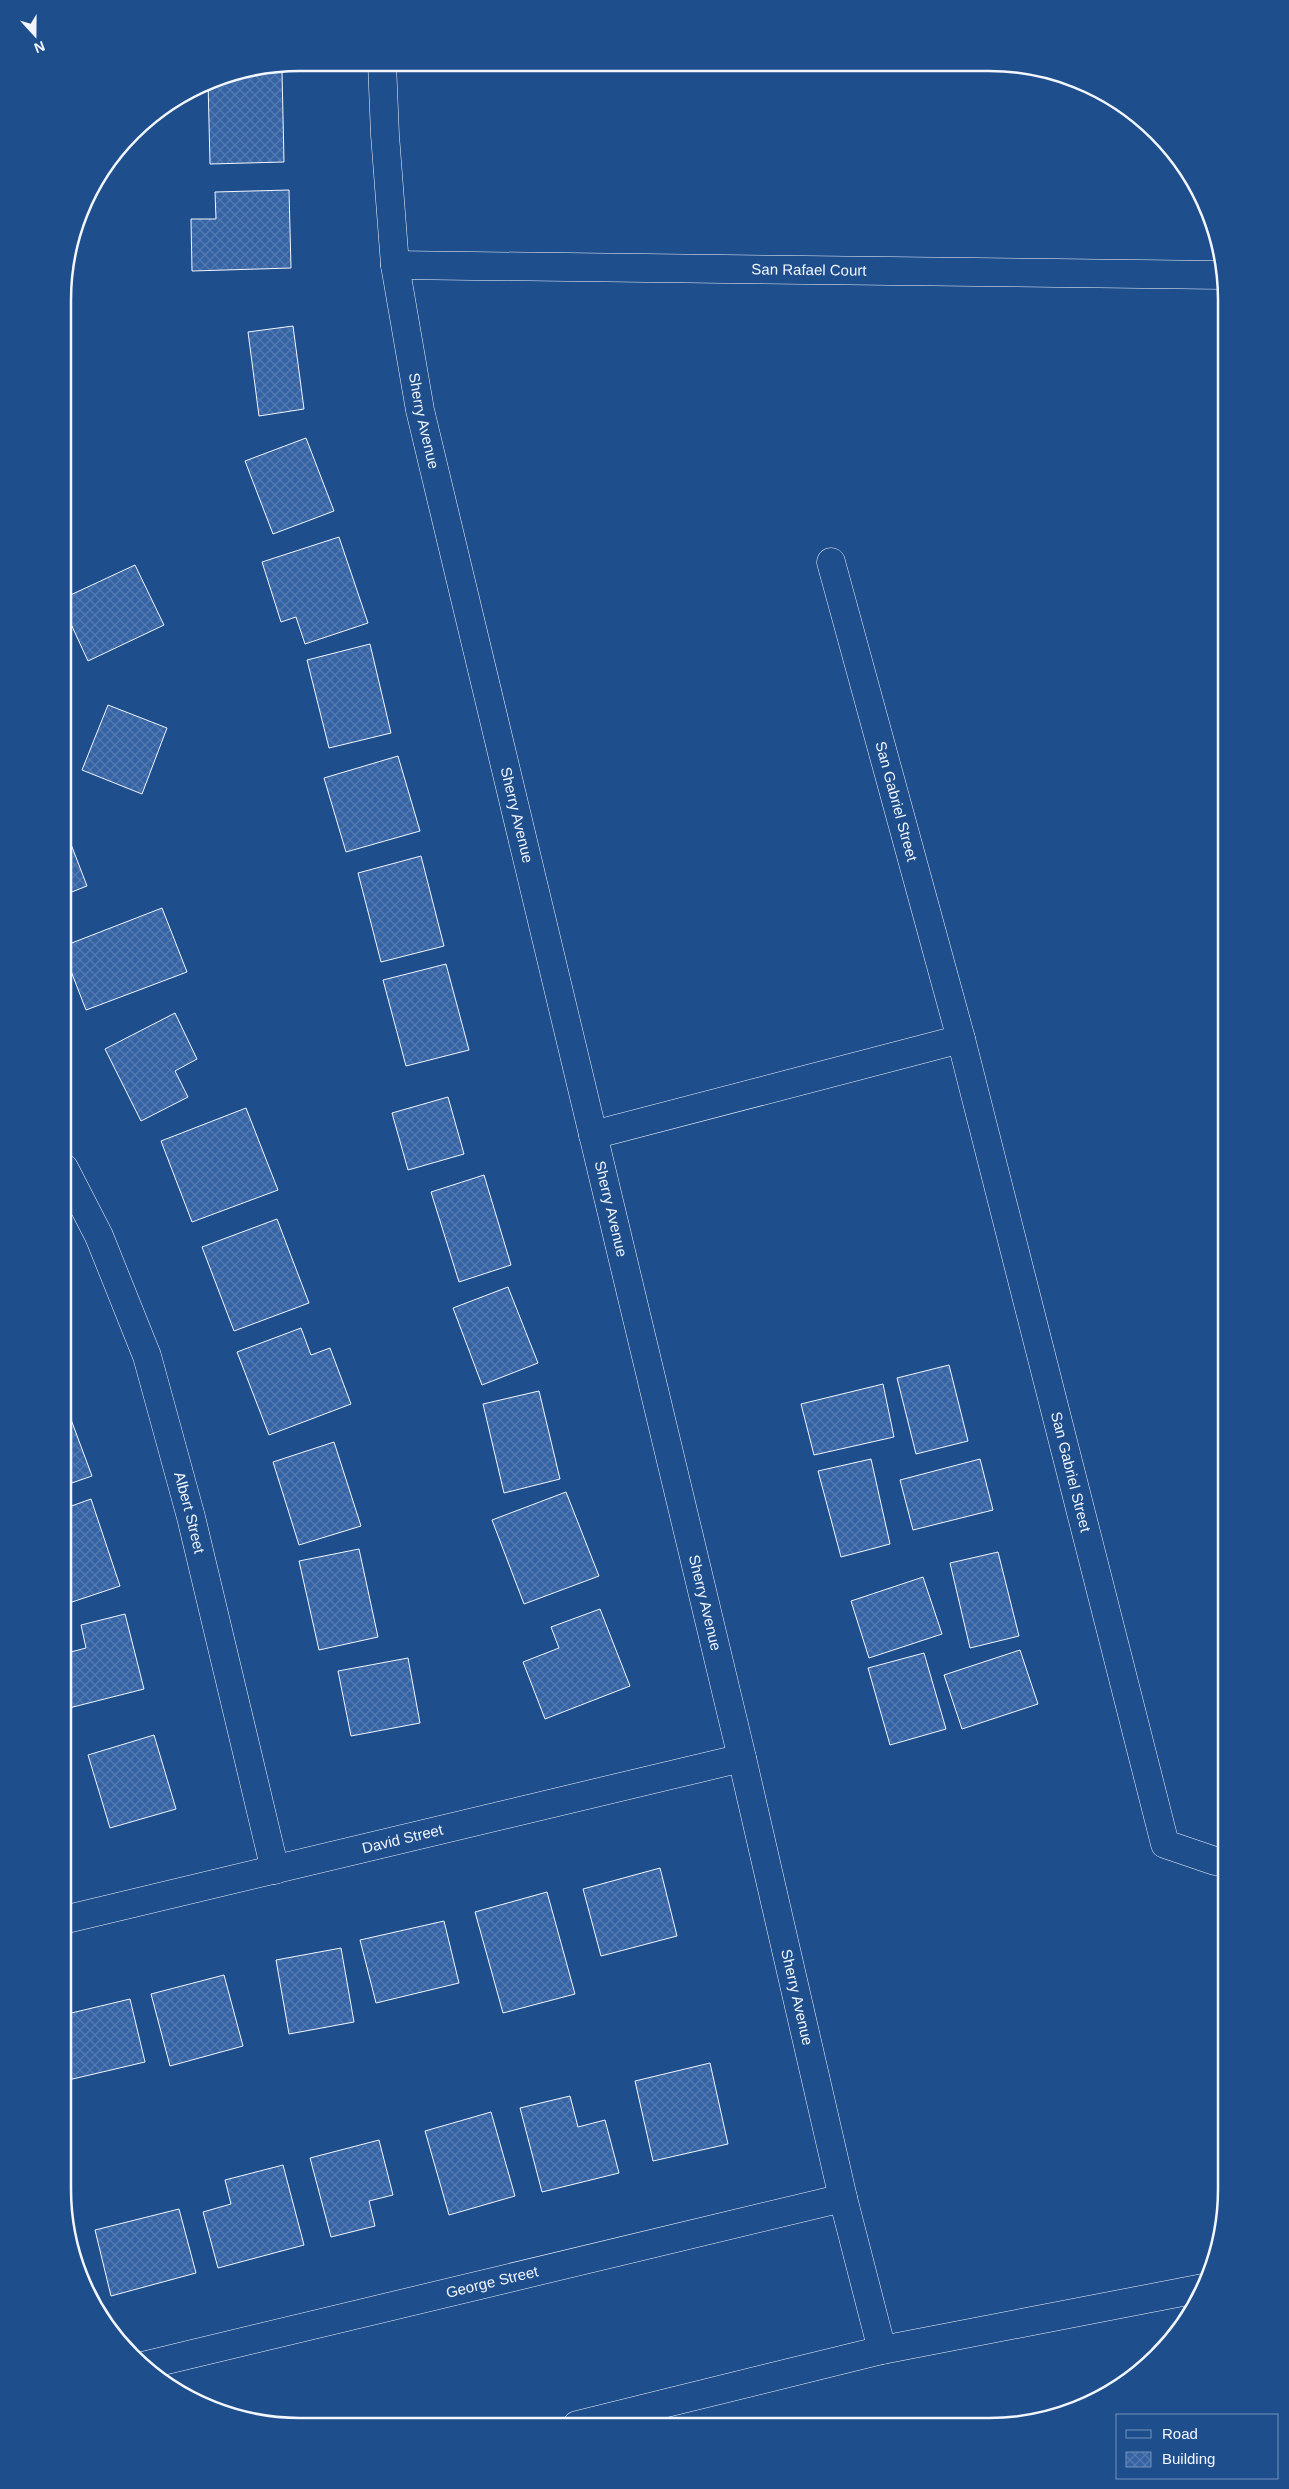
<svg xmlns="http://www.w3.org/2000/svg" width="1289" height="2489" font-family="Helvetica,sans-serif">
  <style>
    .building { fill: url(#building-cross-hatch); stroke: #f2f6ff }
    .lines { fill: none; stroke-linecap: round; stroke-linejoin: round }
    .minor-casing { stroke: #f2f6ff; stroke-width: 29 }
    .major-casing { stroke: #f2f6ff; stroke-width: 29 }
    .minor { stroke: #1f4e8c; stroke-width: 28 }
    .major { stroke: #1f4e8c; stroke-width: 28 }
    .labels { text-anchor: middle; stroke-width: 4; stroke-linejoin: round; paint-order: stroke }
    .street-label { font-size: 15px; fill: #f2f6ff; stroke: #1f4e8c }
    .rim { fill: none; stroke: #f2f6ff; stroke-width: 2.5 }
  </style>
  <defs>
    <pattern id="building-cross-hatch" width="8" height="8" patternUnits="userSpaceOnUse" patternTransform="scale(1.25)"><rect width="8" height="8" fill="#3563a3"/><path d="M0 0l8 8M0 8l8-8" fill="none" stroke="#537ab1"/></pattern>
  </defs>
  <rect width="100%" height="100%" fill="#1f4e8c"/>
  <path class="building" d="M282,72L284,162L210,164L208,81L248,73Z
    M289,190L291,268L192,271L191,219H216L215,192Z
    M293,326L304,409L259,416L248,332Z
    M306,438L334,511L273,534L245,461Z
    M339,537L368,623L305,644L296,617L281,622L262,562Z
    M135,565L164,625L88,661L64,609V598Z
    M370,644L391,733L329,748L307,660Z
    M108,705L167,728L142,794L82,770Z
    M398,756L420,831L346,852L324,778Z
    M64,826L87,886L64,895Z
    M421,856L444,946L381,962L358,873Z
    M162,908L187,972L86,1010L64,953V946Z
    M446,964L469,1050L406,1066L383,980Z
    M175,1013L197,1059L175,1071L188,1097L141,1121L105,1049Z
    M448,1097L464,1154L408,1170L392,1113Z
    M246,1108L278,1190L192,1222L161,1141Z
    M484,1175L511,1265L459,1282L431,1192Z
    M277,1219L309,1303L234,1331L202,1247Z
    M508,1287L538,1363L482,1385L453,1308Z
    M301,1328L311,1355L330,1348L351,1404L269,1435L237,1352Z
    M949,1365L968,1441L916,1454L897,1378Z
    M883,1384L894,1437L814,1455L801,1404Z
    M539,1391L560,1479L504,1493L483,1404Z
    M63,1398L92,1476L63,1486Z
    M334,1442L361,1526L299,1545L273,1462Z
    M871,1459L890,1544L841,1557L818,1471Z
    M980,1459L993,1510L913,1530L900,1480Z
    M566,1492L599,1576L524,1604L492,1520Z
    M91,1499L120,1586L63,1605V1509Z
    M359,1549L378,1637L319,1650L299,1561Z
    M998,1552L1019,1636L970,1648L950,1563Z
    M923,1577L942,1634L869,1658L851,1601Z
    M600,1609L630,1686L545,1719L523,1662L559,1648L551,1627Z
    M125,1614L144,1689L69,1708L63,1683V1654L86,1648L81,1625Z
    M1020,1650L1038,1704L962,1729L944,1675Z
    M924,1653L946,1729L890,1745L868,1668Z
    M408,1658L420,1723L351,1736L338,1671Z
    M154,1735L176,1809L110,1828L88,1755Z
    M660,1868L677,1936L601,1956L583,1889Z
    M547,1892L575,1994L503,2013L475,1912Z
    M444,1921L459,1983L376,2003L360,1940Z
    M341,1948L354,2022L289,2034L276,1960Z
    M224,1975L243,2046L170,2066L151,1994Z
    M130,1999L145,2062L64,2081L63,2015Z
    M710,2063L728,2144L653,2161L635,2081Z
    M570,2096L578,2127L605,2120L619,2173L542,2192L520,2108Z
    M491,2112L515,2196L449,2215L425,2131Z
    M379,2140L393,2195L369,2201L375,2226L331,2237L310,2158Z
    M283,2165L304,2245L218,2268L203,2212L231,2204L225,2180Z
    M179,2209L196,2273L111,2296L95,2230Z
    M67,2217H69L91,2294L75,2265Z"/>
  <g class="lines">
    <g class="minor-casing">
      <g id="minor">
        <path id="s1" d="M382,63L385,135L395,265L420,410L742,1758L843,2198L882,2350"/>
        <path id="s2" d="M395,265L1222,275"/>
        <path id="s3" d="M831,562L961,1039L1165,1844L1215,1861L1226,1860"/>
        <path d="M593,1135L961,1039"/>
        <path id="s4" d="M64,1168L99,1236L147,1356L191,1517L275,1870"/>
        <path id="s5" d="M63,1920L742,1758"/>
        <path id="s6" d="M142,2366L843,2198"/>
      </g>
    </g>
    <g class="major-casing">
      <path id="major" d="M577,2425L882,2350L1203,2288"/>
    </g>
    <use href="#minor" class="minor"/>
    <use href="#major" class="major"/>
  </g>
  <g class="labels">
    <g class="street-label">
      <text dy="5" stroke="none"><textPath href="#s2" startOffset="414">San Rafael Court</textPath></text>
      <text dy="5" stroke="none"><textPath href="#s1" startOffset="361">Sherry Avenue</textPath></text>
      <text dy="5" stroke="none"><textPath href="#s3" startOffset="248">San Gabriel Street</textPath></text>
      <text dy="5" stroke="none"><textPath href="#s1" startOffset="766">Sherry Avenue</textPath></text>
      <text dy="5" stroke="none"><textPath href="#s1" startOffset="1171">Sherry Avenue</textPath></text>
      <text dy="5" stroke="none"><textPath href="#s3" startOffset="941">San Gabriel Street</textPath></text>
      <text dy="5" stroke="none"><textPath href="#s4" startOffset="368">Albert Street</textPath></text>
      <text dy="5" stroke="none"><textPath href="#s1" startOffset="1576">Sherry Avenue</textPath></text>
      <text dy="5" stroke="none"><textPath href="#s5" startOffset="349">David Street</textPath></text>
      <text dy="5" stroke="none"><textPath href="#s1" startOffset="1981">Sherry Avenue</textPath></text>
      <text dy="5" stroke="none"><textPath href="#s6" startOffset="360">George Street</textPath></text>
    </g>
  </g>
  <path d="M0 0H1289V2489H0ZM300 71H989A229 229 0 0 1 1218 300V2189A229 229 0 0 1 989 2418H300A229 229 0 0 1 71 2189V300A229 229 0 0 1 300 71Z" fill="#1f4e8c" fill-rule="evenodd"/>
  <path class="rim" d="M300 71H989A229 229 0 0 1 1218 300V2189A229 229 0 0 1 989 2418H300A229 229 0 0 1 71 2189V300A229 229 0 0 1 300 71Z"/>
  <rect x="1116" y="2414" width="162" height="65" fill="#1f4e8c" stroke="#7391ba"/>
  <rect x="1126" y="2430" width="25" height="8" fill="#1f4e8c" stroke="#7391ba"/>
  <text x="1162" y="2439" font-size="15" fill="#f2f6ff">Road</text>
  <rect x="1126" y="2452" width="25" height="15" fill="url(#building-cross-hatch)" stroke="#7391ba"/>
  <text x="1162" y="2464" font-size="15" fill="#f2f6ff">Building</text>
  <g transform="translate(35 35) rotate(159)" stroke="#1f4e8c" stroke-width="4" paint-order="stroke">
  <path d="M0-4L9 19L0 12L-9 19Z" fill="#f2f6ff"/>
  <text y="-8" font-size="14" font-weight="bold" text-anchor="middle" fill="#f2f6ff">N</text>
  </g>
</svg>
